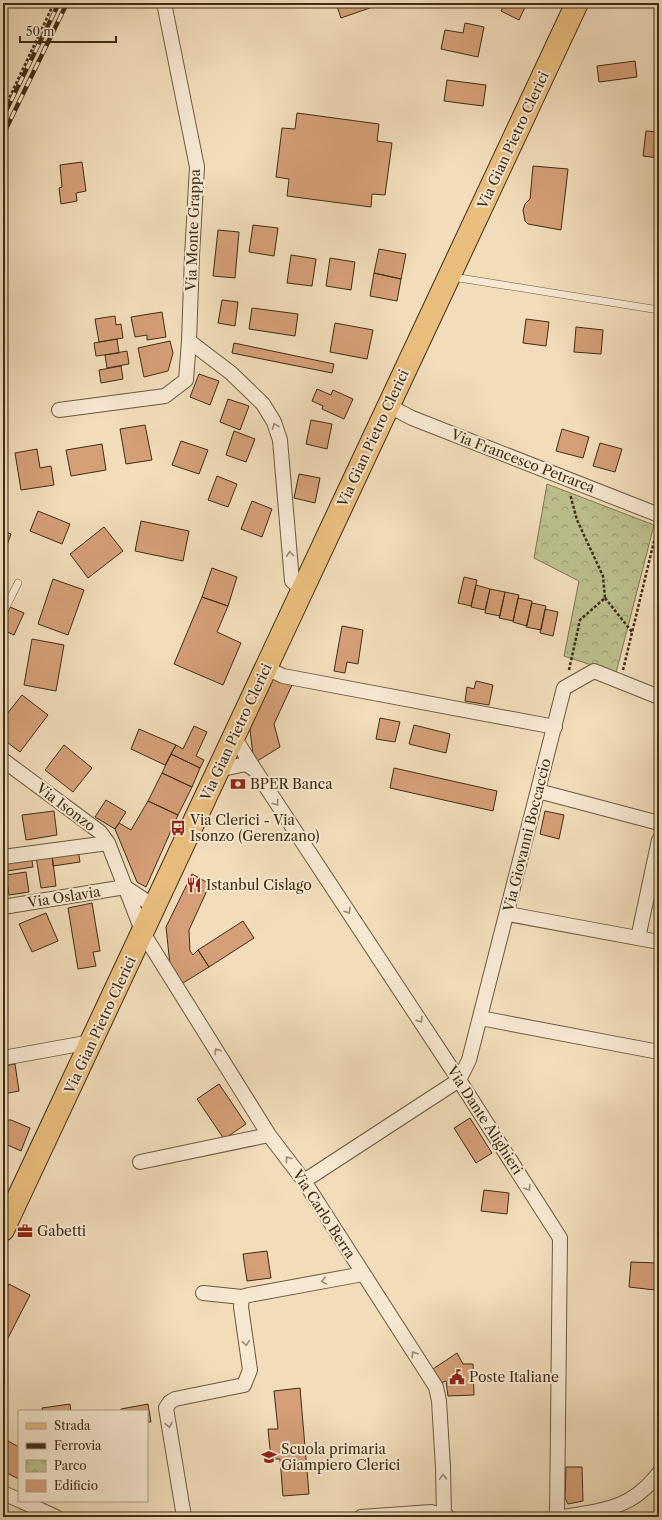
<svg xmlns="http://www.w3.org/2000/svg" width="662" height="1520" font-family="'Libre Caslon Text',serif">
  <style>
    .park { fill: url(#park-crowns); stroke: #7e7752 }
    .building { fill: #d59f78; stroke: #3f2e15 }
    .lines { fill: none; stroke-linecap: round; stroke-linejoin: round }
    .lane-casing { stroke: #6c5a3e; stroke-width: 8 }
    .street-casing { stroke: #6c5a3e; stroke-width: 16 }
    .primary-casing { stroke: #3f2e15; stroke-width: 24 }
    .path { stroke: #3f2e15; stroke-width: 2.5; stroke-dasharray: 3 2; stroke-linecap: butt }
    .lane { stroke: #f7e8d2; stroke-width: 7 }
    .street { stroke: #f7e8d2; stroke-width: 14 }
    .primary { stroke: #e9be7d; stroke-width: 22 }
    .rail-casing { stroke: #3f2e15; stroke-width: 4.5 }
    .rail { stroke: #f7e8d2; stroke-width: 3; stroke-dasharray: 9; stroke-linecap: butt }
    .oneway { stroke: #9b8b74 }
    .labels { text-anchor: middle; stroke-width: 4; stroke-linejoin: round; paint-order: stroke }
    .street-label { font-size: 14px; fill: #3f2e15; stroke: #f7e8d2 }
    .poi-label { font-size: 14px; fill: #3f2e15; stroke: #f7e8d2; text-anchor: start }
  </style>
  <defs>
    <pattern id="park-crowns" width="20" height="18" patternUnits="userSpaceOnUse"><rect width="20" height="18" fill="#bcc08e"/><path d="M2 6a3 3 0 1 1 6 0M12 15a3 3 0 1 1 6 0" fill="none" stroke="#9a9c73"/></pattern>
  </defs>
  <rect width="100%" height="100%" fill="#f2dcba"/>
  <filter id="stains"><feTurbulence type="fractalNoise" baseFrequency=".005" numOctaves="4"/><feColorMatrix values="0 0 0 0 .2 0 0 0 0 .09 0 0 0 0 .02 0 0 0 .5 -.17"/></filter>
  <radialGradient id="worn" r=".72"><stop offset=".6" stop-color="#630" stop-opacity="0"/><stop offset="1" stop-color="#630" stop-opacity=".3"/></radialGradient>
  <path class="park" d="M547,484L654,525L616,673L564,656L579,581L534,558Z"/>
  <path class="building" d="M336,3H384L341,18Z
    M505,3H527L519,20L501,11Z
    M465,23L484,27L478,57L441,49L445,30L463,33Z
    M635,61L637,77L599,82L597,66Z
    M447,80L486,85L483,106L444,101Z
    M297,113L379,124L377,141L392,143L385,195L372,194L371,207L287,196L289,179L276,177L282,128L295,129Z
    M646,131L659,132V158L643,156Z
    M82,162L86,191L76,193L77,201L61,204L59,188L62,187L60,165Z
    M533,166L568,169L561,230L528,224L525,221L523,210L525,204L530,199Z
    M253,225L278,228L274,256L249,252Z
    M218,230L239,232L235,278L213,276Z
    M379,249L406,254L401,279L374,273Z
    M291,255L316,259L312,286L287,283Z
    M330,258L355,262L351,290L326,286Z
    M374,273L401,279L397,301L370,296Z
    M222,300L238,302L235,326L218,323Z
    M252,308L298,314L295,336L249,329Z
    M162,312L166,337L147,340V335L135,337L131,317Z
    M115,316L116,325L121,324L123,338L99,342L95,319Z
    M526,319L549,322L546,346L523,343Z
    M335,323L373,330L367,359L330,352Z
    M576,327L603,330L601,354L574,352Z
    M117,339L119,353L96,356L94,343Z
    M170,341L173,353L168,371L144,377L138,348Z
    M234,343L334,364L332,373L232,353Z
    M127,351L129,364L107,368L105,355Z
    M121,366L123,379L101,383L99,370Z
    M199,374L219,381L210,405L190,397Z
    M317,389L331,395L333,390L353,399L344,419L322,409L323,406L312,401Z
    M228,399L249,406L240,430L220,422Z
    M311,420L332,424L327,449L306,444Z
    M145,425L152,460L126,464L120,429Z
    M562,429L589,437L583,458L556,451Z
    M234,431L255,439L246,462L226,455Z
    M181,441L208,450L199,474L172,465Z
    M600,443L622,449L615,472L593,466Z
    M102,444L106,470L71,476L66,450Z
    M37,449L40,468L51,466L54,485L21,490L15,453Z
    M299,474L320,478L315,503L294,498Z
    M217,476L237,484L228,507L208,500Z
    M252,501L272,509L262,537L241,529Z
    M38,511L70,524L62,544L30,531Z
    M141,521L189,531L183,561L135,551Z
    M104,527L123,551L88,578L70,554Z
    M3,531L11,534L3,556Z
    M212,568L237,577L228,606L202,597Z
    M464,577L477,580L471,606L458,603Z
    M53,579L84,590L68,635L38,624Z
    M476,585L490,589L485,610L471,607Z
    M490,589L505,592L500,616L485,613Z
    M505,592L519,595L513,621L499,618Z
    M202,597L228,606L217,632L241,643L223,685L174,664Z
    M518,598L532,601L527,626L513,622Z
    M532,603L546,606L541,630L526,627Z
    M10,607L24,613L14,635L3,630V624Z
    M545,609L558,612L553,636L540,633Z
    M342,626L363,630L358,664L347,662L345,673L334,671Z
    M32,639L64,645L56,691L24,685Z
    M268,676L292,685L274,724L280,747L254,763L249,722Z
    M476,681L493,685L489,705L465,701L467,687L474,689Z
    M22,695L48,715L20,752L3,739V719Z
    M380,718L400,722L395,742L376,739Z
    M414,725L450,734L446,753L409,744Z
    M194,726L207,732L196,756L204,760L200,768L171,754L176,745L183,749Z
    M139,729L176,745L165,765L131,749Z
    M64,745L92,768L73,792L45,770Z
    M171,754L200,768L192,787L162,773Z
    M394,768L497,791L493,811L390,788Z
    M162,773L192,787L178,815L148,801Z
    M106,800L126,812L115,829L95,817Z
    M148,801L178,815L146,887L137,882L115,829L119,823L131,830Z
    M54,811L57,835L26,840L22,815Z
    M545,811L564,815L559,839L540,834Z
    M78,850L80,862L53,866L52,854Z
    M52,854L56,886L41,888L36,856Z
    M31,855L33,867L7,871L5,859Z
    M26,872L29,892L9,895L6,875Z
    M192,874L210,884L189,930L190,951L193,955L198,950L209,967L183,983L170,965L166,927Z
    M92,903L100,951L93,952L96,966L78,969L68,908Z
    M46,913L58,941L32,952L19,924Z
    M243,921L254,938L209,967L198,950Z
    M15,1064L19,1091L3,1094V1066Z
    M219,1084L246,1124L224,1139L197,1099Z
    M470,1118L492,1153L476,1163L454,1128Z
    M3,1120H11L30,1128L21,1151L3,1143Z
    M484,1190L509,1193L507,1214L481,1211Z
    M267,1251L271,1278L247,1281L243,1254Z
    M631,1262L657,1263L655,1290L629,1287Z
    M9,1284L30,1295L8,1338L3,1335V1297Z
    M457,1353L463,1364H473L474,1395L448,1396L446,1381L441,1383L433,1369Z
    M300,1388L309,1494L283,1496L280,1459H271L268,1429H278L274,1391Z
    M70,1404L71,1411H43L42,1408Z
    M148,1404L151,1422H147V1411H121V1409Z
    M6,1440L19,1447V1479L3,1471V1447Z
    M566,1467H582L583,1501L568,1504L565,1498Z
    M659,1485V1517L655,1486Z"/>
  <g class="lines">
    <g class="lane-casing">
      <path id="lane" d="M453,277L659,310
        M3,613L18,583"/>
    </g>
    <g class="street-casing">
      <path id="street" d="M189,341L231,373L263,404L274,422L280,440L292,581L302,589
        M389,406L412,418L659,515
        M59,410L165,396L186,380L189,341L192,256L197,167L164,3
        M266,668L283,676L555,727
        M234,737L255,770L459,1080L560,1238L557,1517
        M3,760L100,832L108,843L143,933L269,1135L304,1181L436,1387L439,1401L443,1468L444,1516
        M218,770L246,764L255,770
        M538,791L659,823
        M3,857L108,843
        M125,887L155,907
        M3,907L125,887
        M508,914L659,942
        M638,938L659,840
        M480,1018L659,1052
        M3,1058L91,1042
        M140,1162L269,1135
        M304,1181L459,1080L469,1060L564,688L594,671L659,697
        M203,1293L242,1297
        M3,1493L19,1500
        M21,1501L56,1517
        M184,1517L166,1408L170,1402L175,1399L244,1385L250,1370L241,1307L242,1297L249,1295L363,1274
        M361,1517L431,1512L448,1517
        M563,1517C592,1512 622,1510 644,1489C649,1485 654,1479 659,1473"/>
    </g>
    <g class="primary-casing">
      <path id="primary" d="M3,1230C195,821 385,412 577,3"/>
    </g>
    <path class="path" d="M3,111L54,3
      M605,598L632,632
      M569,670L580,620L605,598L603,576L577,520L570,494
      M623,670L655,537L659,530"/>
    <use href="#lane" class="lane"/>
    <use href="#street" class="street"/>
    <use href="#primary" class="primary"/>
    <g class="rail-casing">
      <path id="rail" d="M3,117L59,3
        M3,135L67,3"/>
    </g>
    <use href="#rail" class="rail"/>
  </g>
  <defs><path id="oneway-chevron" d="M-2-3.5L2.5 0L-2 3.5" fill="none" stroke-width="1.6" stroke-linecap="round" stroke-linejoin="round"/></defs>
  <g class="oneway">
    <use href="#oneway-chevron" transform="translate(275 426) rotate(-111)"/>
    <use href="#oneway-chevron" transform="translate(290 554) rotate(-94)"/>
    <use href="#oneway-chevron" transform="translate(276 803) rotate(56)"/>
    <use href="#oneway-chevron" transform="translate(348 911) rotate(57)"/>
    <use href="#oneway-chevron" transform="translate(420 1020) rotate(57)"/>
    <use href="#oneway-chevron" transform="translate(217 1051) rotate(-122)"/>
    <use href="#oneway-chevron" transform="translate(288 1159) rotate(-128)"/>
    <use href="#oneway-chevron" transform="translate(528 1188) rotate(57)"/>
    <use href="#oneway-chevron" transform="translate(324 1281) rotate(170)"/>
    <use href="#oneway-chevron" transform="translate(246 1343) rotate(82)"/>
    <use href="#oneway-chevron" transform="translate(414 1354) rotate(-123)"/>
    <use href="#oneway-chevron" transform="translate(169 1425) rotate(80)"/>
    <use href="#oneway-chevron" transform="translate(443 1477) rotate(-92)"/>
  </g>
  <defs>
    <g id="bank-bare" transform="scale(1.2)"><path d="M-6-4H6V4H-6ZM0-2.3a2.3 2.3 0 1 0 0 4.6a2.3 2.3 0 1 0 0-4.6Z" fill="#8f2418" stroke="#f7e8d2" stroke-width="2.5" paint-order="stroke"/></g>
    <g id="bus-bare" transform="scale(1.2)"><path d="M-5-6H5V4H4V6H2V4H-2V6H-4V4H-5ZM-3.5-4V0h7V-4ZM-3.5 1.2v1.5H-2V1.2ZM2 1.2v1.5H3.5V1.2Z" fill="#8f2418" stroke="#f7e8d2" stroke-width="2.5" paint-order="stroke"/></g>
    <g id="restaurant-bare" transform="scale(1.2)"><path d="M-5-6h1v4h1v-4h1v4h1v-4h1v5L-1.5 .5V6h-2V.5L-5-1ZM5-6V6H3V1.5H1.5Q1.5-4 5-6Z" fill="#8f2418" stroke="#f7e8d2" stroke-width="2.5" paint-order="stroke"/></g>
    <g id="office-bare" transform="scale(1.2)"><path d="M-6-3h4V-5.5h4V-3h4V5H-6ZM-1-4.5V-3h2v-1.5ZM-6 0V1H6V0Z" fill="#8f2418" stroke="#f7e8d2" stroke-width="2.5" paint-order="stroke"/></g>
    <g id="civic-bare" transform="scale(1.2)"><path d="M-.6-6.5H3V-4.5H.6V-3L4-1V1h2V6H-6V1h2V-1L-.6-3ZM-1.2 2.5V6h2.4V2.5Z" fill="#8f2418" stroke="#f7e8d2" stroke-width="2.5" paint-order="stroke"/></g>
    <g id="school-bare" transform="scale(1.2)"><path d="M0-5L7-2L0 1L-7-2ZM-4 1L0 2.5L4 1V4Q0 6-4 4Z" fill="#8f2418" stroke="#f7e8d2" stroke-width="2.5" paint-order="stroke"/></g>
  </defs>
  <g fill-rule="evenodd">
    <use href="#bank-bare" x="238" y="784"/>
    <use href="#bus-bare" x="178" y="828"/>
    <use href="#restaurant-bare" x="194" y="885"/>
    <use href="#office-bare" x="25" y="1231"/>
    <use href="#civic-bare" x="457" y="1377"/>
    <use href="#school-bare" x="269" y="1457"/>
  </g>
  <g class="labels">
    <g class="street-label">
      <text transform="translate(513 140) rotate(-65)" y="5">Via Gian Pietro Clerici</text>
      <text transform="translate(193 230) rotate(-88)" y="5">Via Monte Grappa</text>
      <text transform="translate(373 438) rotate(-65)" y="5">Via Gian Pietro Clerici</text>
      <text transform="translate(523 461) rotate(21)" y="5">Via Francesco Petrarca</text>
      <text transform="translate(236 732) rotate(-65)" y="5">Via Gian Pietro Clerici</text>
      <text transform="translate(66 807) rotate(37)" y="5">Via Isonzo</text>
      <text transform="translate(527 835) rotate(-76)" y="5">Via Giovanni Boccaccio</text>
      <text transform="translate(64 897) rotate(-9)" y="5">Via Oslavia</text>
      <text transform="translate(100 1025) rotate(-65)" y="5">Via Gian Pietro Clerici</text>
      <text transform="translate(485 1120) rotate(57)" y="5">Via Dante Alighieri</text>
      <text transform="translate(324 1214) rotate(57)" y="5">Via Carlo Berra</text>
    </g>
    <g class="poi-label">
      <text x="250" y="789">BPER Banca</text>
      <text x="190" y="825">Via Clerici - Via<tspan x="190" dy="16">Isonzo (Gerenzano)</tspan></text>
      <text x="206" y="890">Istanbul Cislago</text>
      <text x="37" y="1236">Gabetti</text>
      <text x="469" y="1382">Poste Italiane</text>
      <text x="281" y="1454">Scuola primaria<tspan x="281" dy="16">Giampiero Clerici</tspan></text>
    </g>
  </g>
  <rect width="662" height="1520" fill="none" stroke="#f2dcba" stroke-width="16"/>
  <rect x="4" y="4" width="654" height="1512" fill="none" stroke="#3f2e15" stroke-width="2"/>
  <rect x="8" y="8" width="646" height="1504" fill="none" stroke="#3f2e15"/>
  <rect x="18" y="1410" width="130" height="92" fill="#f7e8d2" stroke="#ad9e86"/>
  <rect x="26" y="1423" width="20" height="6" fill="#e9be7d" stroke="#ad9e86"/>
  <text x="54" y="1430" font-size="12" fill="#3f2e15">Strada</text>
  <rect x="26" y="1443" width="20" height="6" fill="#3f2e15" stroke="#ad9e86"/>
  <text x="54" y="1450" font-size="12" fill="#3f2e15">Ferrovia</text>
  <rect x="26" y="1460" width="20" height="12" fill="url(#park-crowns)" stroke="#ad9e86"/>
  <text x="54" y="1470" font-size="12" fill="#3f2e15">Parco</text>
  <rect x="26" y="1480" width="20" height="12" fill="#d59f78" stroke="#ad9e86"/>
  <text x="54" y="1490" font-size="12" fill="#3f2e15">Edificio</text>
  <path d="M20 36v6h96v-6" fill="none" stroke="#3f2e15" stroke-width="2"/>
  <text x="26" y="36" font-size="12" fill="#3f2e15" stroke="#f7e8d2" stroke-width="3" paint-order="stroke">50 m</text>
  <rect width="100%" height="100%" filter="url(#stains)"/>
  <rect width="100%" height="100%" fill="url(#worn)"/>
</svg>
